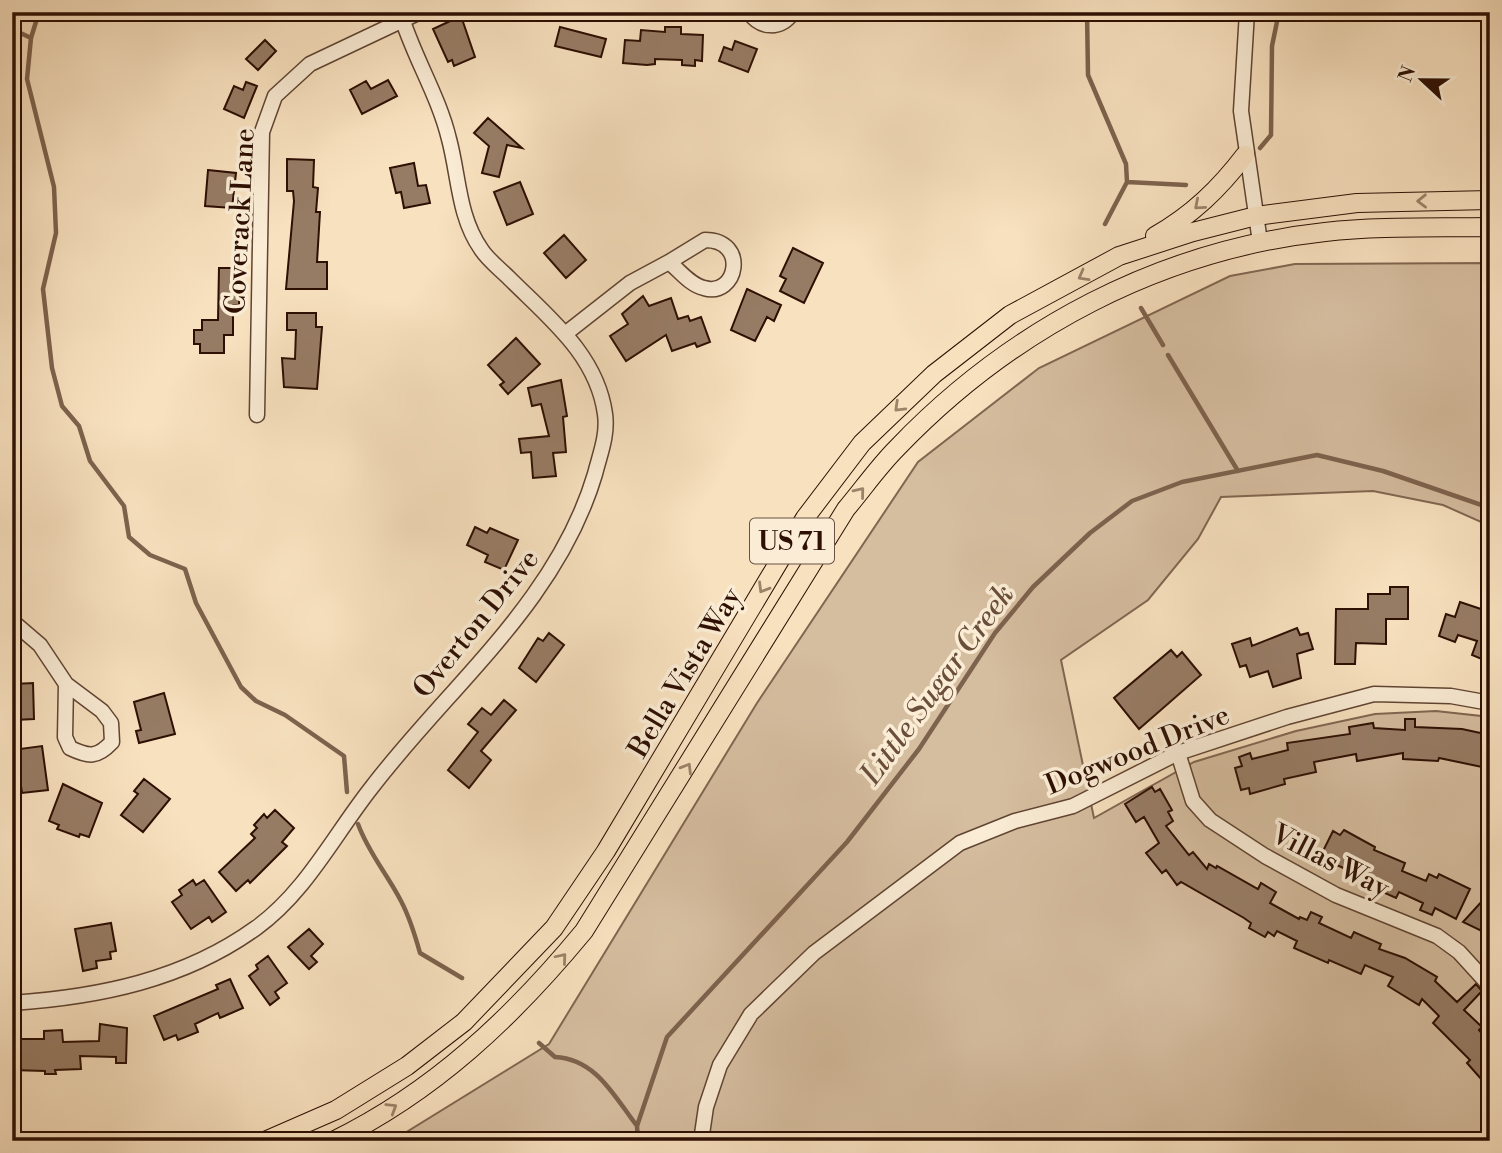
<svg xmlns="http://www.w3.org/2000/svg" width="1502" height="1153" font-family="'Libre Bodoni',serif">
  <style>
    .green { fill: #d5bd9f; stroke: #816651; stroke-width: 2 }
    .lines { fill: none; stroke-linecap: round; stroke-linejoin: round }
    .stream { stroke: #7d624d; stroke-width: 4.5 }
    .building { fill: #977c65; stroke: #2d0f03; stroke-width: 2 }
    .minor-casing { stroke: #604432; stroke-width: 17 }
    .major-casing { stroke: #2d0f03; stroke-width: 20 }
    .minor { stroke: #faecd5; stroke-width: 14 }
    .major { stroke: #f8e1bf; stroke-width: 18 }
    .oneway { stroke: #9d826a }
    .labels { text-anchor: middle; stroke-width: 7; stroke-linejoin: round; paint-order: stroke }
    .shield { fill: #faecd5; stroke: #6a5142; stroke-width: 2 }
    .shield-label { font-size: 26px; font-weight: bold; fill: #2d0f03 }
    .street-label { font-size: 28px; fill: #2d0f03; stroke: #faecd5 }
    .water-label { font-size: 30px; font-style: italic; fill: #694e3b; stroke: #faecd5 }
  </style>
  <rect width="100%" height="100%" fill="#f8e1bf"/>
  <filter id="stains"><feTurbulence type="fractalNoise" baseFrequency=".00286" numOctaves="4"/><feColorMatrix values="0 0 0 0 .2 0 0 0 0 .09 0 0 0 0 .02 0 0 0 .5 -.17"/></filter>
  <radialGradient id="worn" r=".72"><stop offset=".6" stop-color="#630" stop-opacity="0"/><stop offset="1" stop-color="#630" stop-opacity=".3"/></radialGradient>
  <path class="green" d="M1490,263V526L1443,505L1373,491L1221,497L1198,539L1148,600L1061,660L1094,818L1194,762L1296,731L1375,714L1436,711L1490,717V1141H392L549,1044L757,703L918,462L1039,368L1230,276L1295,264Z"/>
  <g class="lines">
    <path class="stream" d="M39,12L31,38L27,79L54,187L56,233L43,289L52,368L62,406L79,426L90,461L124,506L129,537L150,555L185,569L196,603L241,687L256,701L285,715L344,756L347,792
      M1087,12L1088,75L1126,164L1127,182L1105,224
      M12,29L31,38
      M1260,148L1271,135L1272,46L1279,12
      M1127,182L1186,185
      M1141,308L1163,345
      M1168,355L1238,471
      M358,824C368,852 387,874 401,901C410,918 415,935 420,953L462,978
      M539,1043L555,1057C596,1059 614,1096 637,1126
      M638,1141L637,1126L667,1037L847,842L919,749L995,633L1033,587L1090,533L1132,501L1182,482L1317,455L1383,471L1490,508"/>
  </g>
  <path class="building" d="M461,16L475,57L454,66L452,60L448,62L433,29Z
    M560,27L606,39L601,57L555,46Z
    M665,27H681V34L703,35L702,61L695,60V66L682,65V60L655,59V64L647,65L623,63L625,40L640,41L641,30L665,32Z
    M265,40L276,51L258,70L246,59Z
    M735,41L757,49L748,72L719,61L724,47L732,50Z
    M388,80L397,96L362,114L350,90L366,81L371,89Z
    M246,82L257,86L244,118L224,109L234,86L243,90Z
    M488,118L522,148L507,145L499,177L482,173L489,146L474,133Z
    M287,159L314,160L313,187L318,188L316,212H320L317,262H327V289H286L294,201L293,191H287Z
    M414,163L418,186L426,185L430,203L404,208L401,192L396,193L390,168Z
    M208,170L236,173L232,208L205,206Z
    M520,182L533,214L507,225L494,192Z
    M564,235L586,260L566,278L544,253Z
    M793,248L823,263L804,303L780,291L786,279L780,276Z
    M219,268H240L239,305H233V335H224V353H200V344H194V330H202V320H218Z
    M747,289L781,305L774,321L767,317L755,341L731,330Z
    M643,296L649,306L671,298L678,319L688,316L690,321L701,317L710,342L697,347L695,343L672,351L666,335L626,361L610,336L628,324L622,314Z
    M287,313H316V327H322L317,389L284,387L282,358L295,359L296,330H287Z
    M516,338L540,364L508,394L500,385L504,382L488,365Z
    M561,380L567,416L563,417L566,452L553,453L556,476L533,478L531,452L521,453L519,439L549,436L541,404L532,406L528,388Z
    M475,527L487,533L490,528L518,540L504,570L485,562L488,555L467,545Z
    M1390,587H1408V619H1386V644L1356,643L1355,664H1335L1336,609H1368V594H1390Z
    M1460,602L1490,612V655L1486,654L1484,660L1472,655L1477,641L1458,635L1455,642L1439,636L1446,614L1455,617Z
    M1297,628L1300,635L1308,633L1313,649L1297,654L1301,678L1273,687L1268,671L1250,677L1246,665L1240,667L1232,644L1250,638L1252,646Z
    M549,633L564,645L536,682L519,668L538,638L543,641Z
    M1171,650L1177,657L1182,652L1201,675L1139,729L1114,698Z
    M33,683L34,719L15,720L14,684Z
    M164,693L175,734L139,743L136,731L141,730L134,702Z
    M504,700L516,710L481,751L491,760L469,788L448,770L478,732L468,724L482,708L491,715Z
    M1405,719H1415V727L1462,729L1490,735L1487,768L1439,758L1438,761L1403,759V753L1357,761L1356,754L1314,762L1316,772L1284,779L1285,784L1250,794L1249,788L1241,790L1235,768L1242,766L1239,757L1250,753L1252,759L1288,750L1287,743L1350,734L1349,727L1373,723L1374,728L1405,730Z
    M42,746L48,790L22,793L21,786L13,787L12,750Z
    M144,779L170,799L143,832L121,815L138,794L134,791Z
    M63,784L102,803L89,837L80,834L79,837L57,829L59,825L49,821Z
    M1152,787L1155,792L1160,789L1172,810L1168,812L1173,821L1166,826L1189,855L1193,852L1207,869L1209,864L1216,868L1217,866L1258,889L1261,883L1276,892L1270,903L1299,919L1300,917L1307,920L1311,912L1322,917L1319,923L1351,938L1354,932L1381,944L1379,949L1405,958L1437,977L1435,981L1457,1002L1476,984L1482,991L1464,1010L1482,1027L1479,1030L1490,1043V1089L1467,1063L1470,1060L1433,1023L1439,1016L1422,999L1419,1005L1388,986L1393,977L1365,965L1361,974L1329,960L1328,963L1294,948L1297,941L1277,931L1274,936L1268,932L1265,937L1249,928L1251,923L1244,918L1181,882L1177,885L1166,870L1162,873L1146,853L1159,843L1144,817L1136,822L1125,804Z
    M275,810L294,828L282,842L287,846L250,883L248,880L236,891L219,872L255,838L251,834L257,828L254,825L264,814L267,818Z
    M1344,830L1375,847L1374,850L1405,863L1402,871L1426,881L1429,874L1437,878L1439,874L1470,889L1456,919L1435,908L1432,915L1420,910L1423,903L1399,892L1396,898L1376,889L1378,884L1337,865L1334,870L1325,865L1329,857L1322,853L1333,831L1340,835Z
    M193,880L196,885L204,880L226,912L212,922L209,917L191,929L172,902L182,895L179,890Z
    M1484,899L1490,905V939L1480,930L1463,922Z
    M111,923L116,951L110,952L111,959L96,961L97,968L83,971L75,929Z
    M309,929L323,944L311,956L317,962L309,969L288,947Z
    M268,956L287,983L275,992L279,998L270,1005L249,976L258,969L256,965Z
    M230,979L243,1008L220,1018L218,1013L195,1024L198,1032L178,1040L176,1035L164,1040L154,1016L218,989L216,985Z
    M100,1024L127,1028L126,1063H116V1057L80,1056L81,1069L55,1070L56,1074H45V1071L12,1070V1039H44V1031L62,1030L63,1042L99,1041Z"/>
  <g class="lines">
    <g class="minor-casing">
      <path id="minor" d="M749,12C760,29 781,30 793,12
        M1247,12L1241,111L1260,242
        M705,240C749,240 737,298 704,288C690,285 679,270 669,262Z
        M565,334L630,283L669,262
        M257,415L262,132L275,96L310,64L420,12
        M12,621L40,645L66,684L102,711L111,723L112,742C97,758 89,757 70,748L65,737L66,684
        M1178,753L1193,801L1210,820L1265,856L1336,895L1437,936L1459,952L1490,986
        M12,1003C99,997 184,980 256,928C306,892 334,835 372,787C450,685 557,602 595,474C600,454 608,435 605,414C597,355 549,318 509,278C500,269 488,260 481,249C458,216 459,176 449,139C438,94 413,56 400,12
        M701,1141L706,1107L720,1065L751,1014L814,953L960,843L1015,821L1073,806L1178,753L1287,717L1374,694L1451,696L1490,703"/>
    </g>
    <g class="major-casing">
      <path id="major" d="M1155,236C1192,215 1219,189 1245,155
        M265,1141L336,1110L407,1066L464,1022L554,928L606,851L805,518L862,443L934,374L1010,315L1119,256L1193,232L1256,216L1357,203L1490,200
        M333,1141C434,1092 513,1017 584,931L846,509C863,489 878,467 897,448C1011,329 1160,250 1325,232C1380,226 1435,228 1490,227"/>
    </g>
    <use href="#minor" class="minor"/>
    <use href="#major" class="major"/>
  </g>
  <defs><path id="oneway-chevron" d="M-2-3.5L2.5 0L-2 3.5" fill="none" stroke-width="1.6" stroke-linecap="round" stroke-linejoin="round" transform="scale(1.75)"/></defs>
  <g class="oneway">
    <use href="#oneway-chevron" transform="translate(1422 201) rotate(179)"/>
    <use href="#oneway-chevron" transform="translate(1199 205) rotate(139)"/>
    <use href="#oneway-chevron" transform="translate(1083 276) rotate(151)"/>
    <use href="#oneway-chevron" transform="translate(899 407) rotate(136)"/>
    <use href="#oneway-chevron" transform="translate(860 492) rotate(-51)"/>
    <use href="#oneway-chevron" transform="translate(763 588) rotate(121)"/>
    <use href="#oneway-chevron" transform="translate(687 768) rotate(-59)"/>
    <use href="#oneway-chevron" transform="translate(562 958) rotate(-50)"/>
    <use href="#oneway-chevron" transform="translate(392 1108) rotate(-32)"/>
  </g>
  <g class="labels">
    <rect class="shield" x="750" y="518.5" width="84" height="45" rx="5"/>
    <g class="shield-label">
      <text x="792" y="550">US 71</text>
    </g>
    <g class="street-label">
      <text transform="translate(239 221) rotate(-87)" y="10">Coverack Lane</text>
      <text transform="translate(475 623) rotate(-51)" y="10">Overton Drive</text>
      <text transform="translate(684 672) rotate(-59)" y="10">Bella Vista Way</text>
      <text transform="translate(1137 749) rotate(-22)" y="10">Dogwood Drive</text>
      <text transform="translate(1331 860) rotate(27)" y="10">Villas Way</text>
    </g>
    <g class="water-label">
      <text transform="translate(937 684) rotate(-54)" y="10">Little Sugar Creek</text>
    </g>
  </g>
  <rect width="1502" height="1153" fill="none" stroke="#f8e1bf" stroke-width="42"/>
  <rect x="14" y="14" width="1474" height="1125" fill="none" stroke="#2d0f03" stroke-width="3.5"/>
  <rect x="21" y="21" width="1460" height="1111" fill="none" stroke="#2d0f03" stroke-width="2"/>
  <g transform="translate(1422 80) rotate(292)" stroke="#faecd5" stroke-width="5" paint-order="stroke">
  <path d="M0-5L12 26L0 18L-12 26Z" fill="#2d0f03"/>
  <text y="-10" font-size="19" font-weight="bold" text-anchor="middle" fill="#2d0f03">N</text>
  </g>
  <rect width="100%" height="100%" filter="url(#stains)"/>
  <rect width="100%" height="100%" fill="url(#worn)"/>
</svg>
